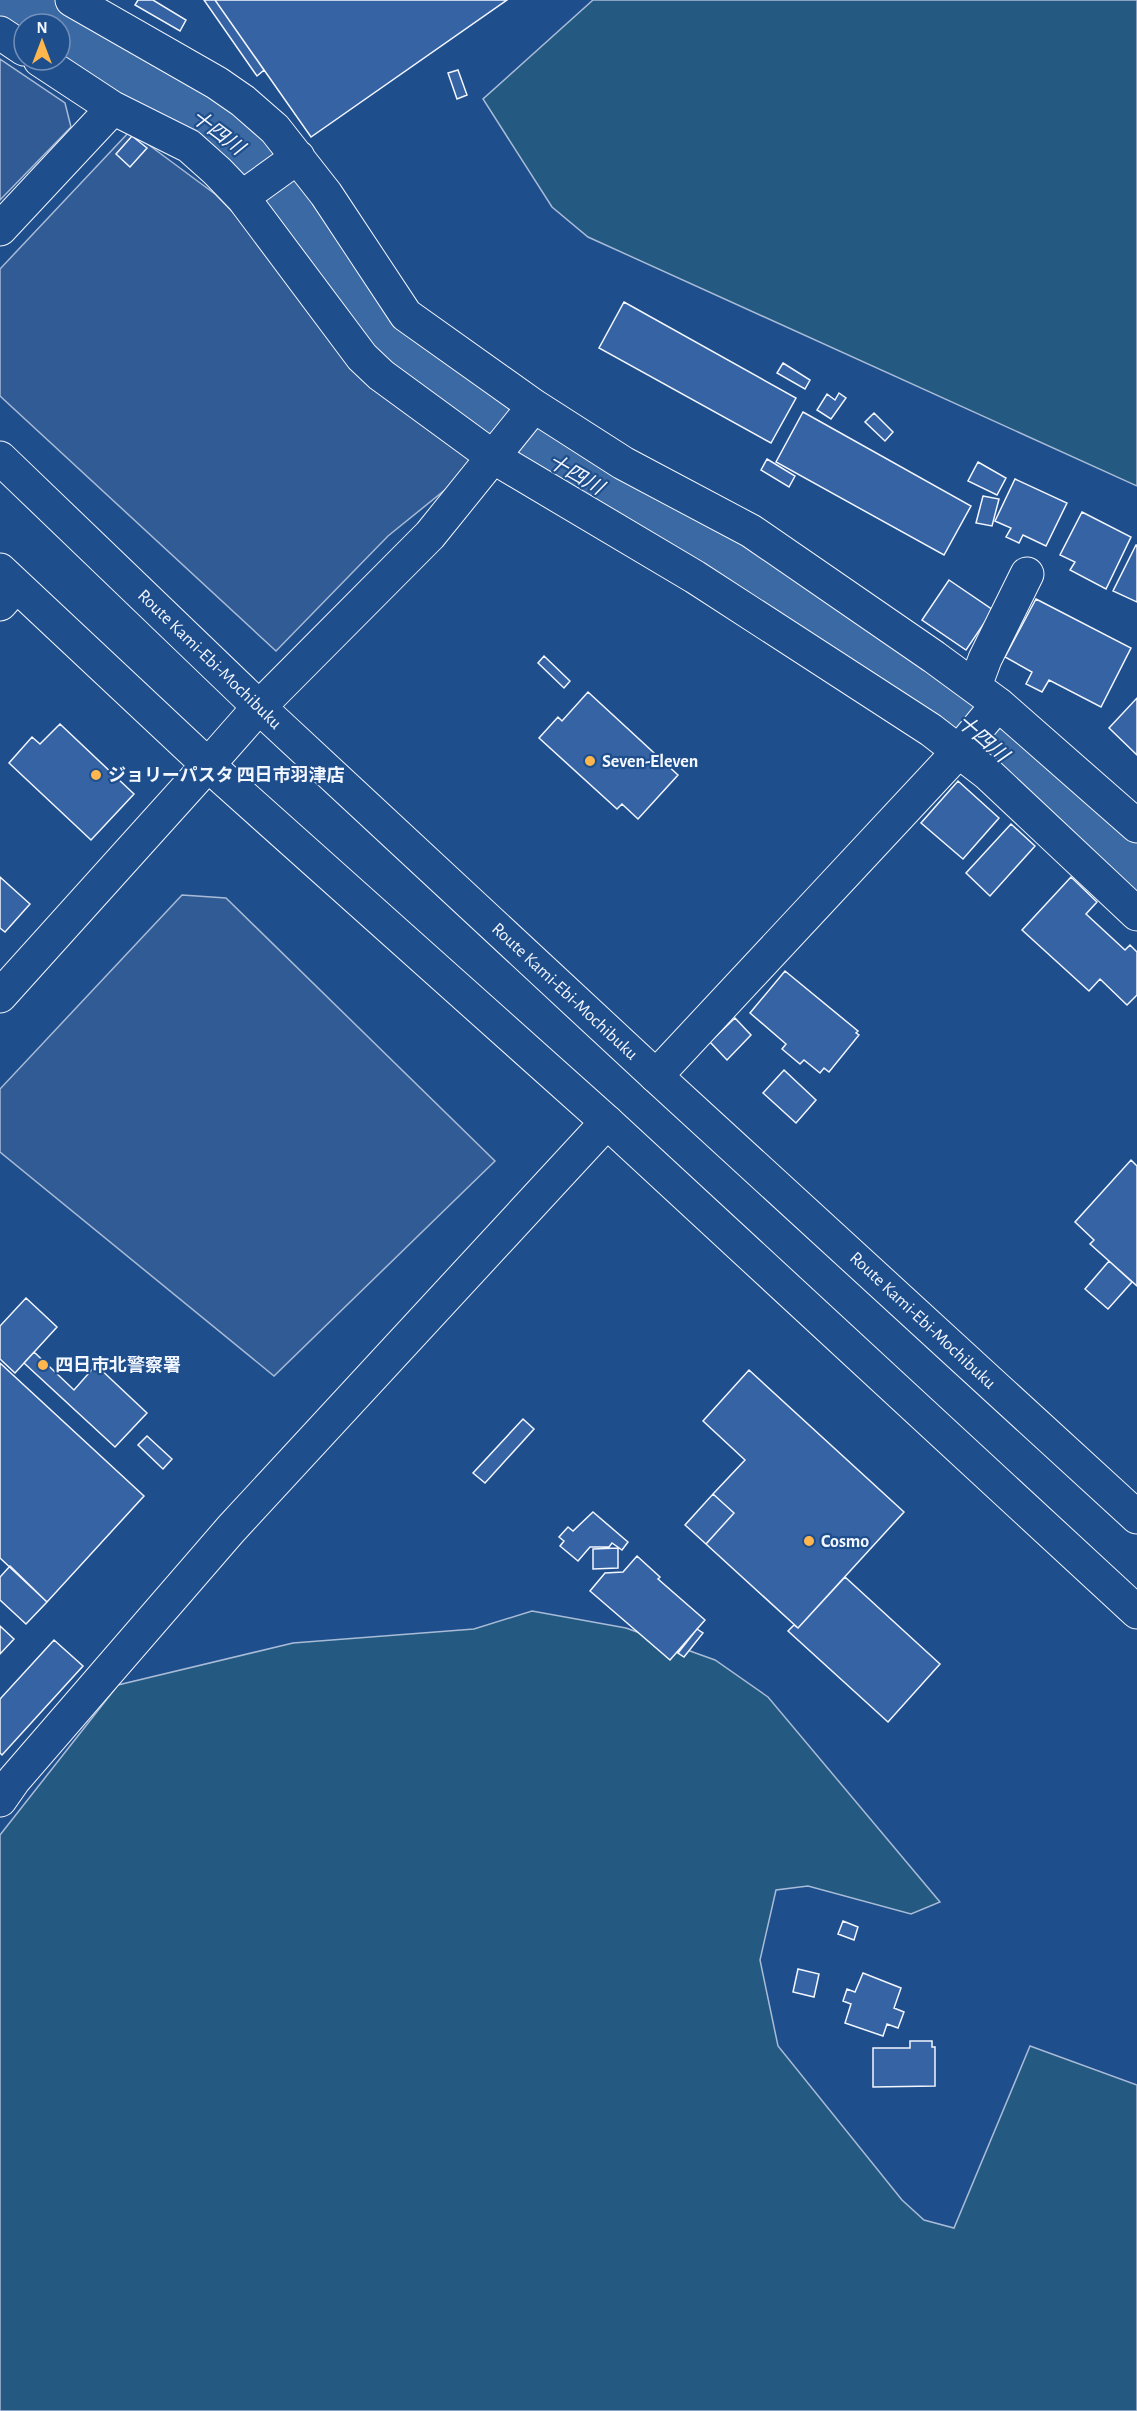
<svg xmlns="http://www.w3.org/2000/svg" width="1137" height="2411" font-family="'Alegreya Sans','Noto Sans JP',sans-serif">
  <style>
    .green { fill: #245a82; stroke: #a8bbd7; stroke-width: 1.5 }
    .parking { fill: #305b95; stroke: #a8bbd7; stroke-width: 1.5 }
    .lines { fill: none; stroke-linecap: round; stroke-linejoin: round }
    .river { stroke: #3b69a3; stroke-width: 74 }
    .building { fill: #3563a3; stroke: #f2f6ff; stroke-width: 1.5 }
    .minor-casing { stroke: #f2f6ff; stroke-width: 35 }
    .tertiary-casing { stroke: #f2f6ff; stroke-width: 35 }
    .primary-casing { stroke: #f2f6ff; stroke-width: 35 }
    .minor { stroke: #1f4e8c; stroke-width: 33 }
    .tertiary { stroke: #1f4e8c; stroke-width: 33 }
    .primary { stroke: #1f4e8c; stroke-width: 33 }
    .poi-dot { fill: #ffb74d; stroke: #1f4e8c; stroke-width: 2 }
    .labels { text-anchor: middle; stroke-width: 4.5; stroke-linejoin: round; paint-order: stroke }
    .street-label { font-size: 18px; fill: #f2f6ff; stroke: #1f4e8c }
    .poi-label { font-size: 18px; font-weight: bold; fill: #f2f6ff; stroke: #1f4e8c; text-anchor: start }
    .water-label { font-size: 20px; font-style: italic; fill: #f2f6ff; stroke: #1f4e8c }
  </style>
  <rect width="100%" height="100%" fill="#1f4e8c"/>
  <path class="green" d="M593,0H1137V486L588,237L552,207L483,99Z
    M532,1611L626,1628L715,1660L768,1697L940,1902L911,1914L808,1886L776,1890L760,1960L778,2046L902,2200L924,2220L954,2228L1030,2046L1137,2085V2411H0V1835L118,1685L293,1643L474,1629Z"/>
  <path class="parking" d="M0,59L65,103L71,127L0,200Z
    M130,131L215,194L473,456L451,485L388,536L276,651L0,396V269Z
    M182,895L226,898L495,1161L274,1376L0,1152V1089Z"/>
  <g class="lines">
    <path class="river" d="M13,0L25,13L42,24
      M60,35L105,64L219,127L243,146L337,261L382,341L407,362L533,449L736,566L959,715L1137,872"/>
  </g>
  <path class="building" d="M138,0H153L186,20L180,31L135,5Z
    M204,0H215L264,70L257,76Z
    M215,0H507L311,137Z
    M458,70L467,95L457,99L448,73Z
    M132,136L147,148L130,167L116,154Z
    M624,302L796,398L771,443L599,348Z
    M783,363L810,380L805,389L777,373Z
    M839,393L846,398L831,419L817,410L827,394L835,400Z
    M803,412L971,506L944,555L776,462Z
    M874,413L893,432L885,441L865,422Z
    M767,459L795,476L789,487L761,470Z
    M978,462L1006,478L997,495L968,481Z
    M1015,479L1067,503L1046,546L1023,535L1019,543L1006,537L1011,528L995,521Z
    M983,496L999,499L992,526L976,523Z
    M1082,512L1131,537L1106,589L1070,570L1075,562L1060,555Z
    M1136,545H1137V602L1113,591Z
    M949,580L993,610L966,650L922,620Z
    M1036,599L1131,648L1101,707L1049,680L1042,692L1026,684L1032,672L1005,657Z
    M544,656L570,681L564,688L538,663Z
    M588,692L678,775L638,819L622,804L617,809L539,738L558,717L562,721Z
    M1137,698V755L1109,728Z
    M60,724L134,794L91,840L9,763L32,737L40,744Z
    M958,781L999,818L963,859L921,823Z
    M1011,824L1035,846L990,896L966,873Z
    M0,877L30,904L5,932L0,928Z
    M1071,877L1097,902L1086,914L1125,950L1130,945L1137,952V995L1127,1005L1100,979L1089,991L1022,930Z
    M785,971L858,1031L856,1033L859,1035L829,1072L824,1068L820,1073L804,1060L800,1064L782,1049L786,1044L750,1013Z
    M735,1018L751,1035L727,1060L710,1042Z
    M784,1070L816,1100L796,1123L763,1093Z
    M1131,1160L1137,1166V1286L1090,1244L1094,1240L1075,1222Z
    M1109,1261L1132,1282L1108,1309L1085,1289Z
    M26,1298L57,1327L15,1373L0,1359V1326Z
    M34,1352L74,1390L96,1365L147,1413L115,1447L24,1363Z
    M0,1363L144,1496L47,1602L0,1558Z
    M749,1370L904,1512L798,1628L706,1544L734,1513L713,1494L745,1460L703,1421Z
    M523,1419L534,1429L485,1483L473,1473Z
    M147,1436L172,1459L163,1469L138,1445Z
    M713,1494L734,1513L706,1544L685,1525Z
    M593,1512L628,1542L622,1550L612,1543L609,1547H590L578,1561L560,1546L564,1541L559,1537L568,1527L573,1531Z
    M618,1548V1568L593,1569V1549Z
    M637,1556L660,1577L658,1579L705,1620L670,1660L590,1591L605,1573L623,1572Z
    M10,1566L47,1602L26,1624L0,1600V1577Z
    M845,1577L940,1664L888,1722L788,1631L794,1625L798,1628Z
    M0,1626L14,1639L0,1654Z
    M697,1629L703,1633L684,1657L678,1653Z
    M54,1640L83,1666L2,1755L0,1753V1699Z
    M843,1921L858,1927L854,1940L838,1934Z
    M798,1969L819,1974L814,1997L793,1992Z
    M863,1973L901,1988L894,2008L904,2012L898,2028L887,2024L883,2036L845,2023L851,2004L843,2001L847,1989L855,1992Z
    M910,2041H932V2047H935V2086L873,2087V2048H910Z"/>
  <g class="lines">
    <g class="minor-casing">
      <path id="minor" d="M72,0L217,83L243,101L275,129L326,194L406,315L534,406L623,463L751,531L934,657L998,704L1137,826
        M0,33L24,49
        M113,108L189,146L217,171L243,198L362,357L381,375L493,457L695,577L931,730L988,774L1137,914
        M248,193L298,157
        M0,229L113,108L40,60
        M0,604L16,586
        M975,686L985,659L1027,574
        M208,765L259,707L430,535L534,406
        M656,1076L959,751L998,704
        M0,1800L14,1780L231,1529L607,1122"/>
    </g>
    <g class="tertiary-casing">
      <path id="tertiary" d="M0,996L208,765"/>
    </g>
    <g class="primary-casing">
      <path id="primary" d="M0,458L259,707L656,1076L1137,1517
        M0,570L208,765L607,1122L1137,1612"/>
    </g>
    <use href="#minor" class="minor"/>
    <use href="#tertiary" class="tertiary"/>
    <use href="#primary" class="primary"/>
  </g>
  <g class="poi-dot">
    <circle cx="590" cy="761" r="6"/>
    <circle cx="96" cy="775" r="6"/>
    <circle cx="43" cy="1365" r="6"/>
    <circle cx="809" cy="1541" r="6"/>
  </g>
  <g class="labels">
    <g class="street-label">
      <text transform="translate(210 659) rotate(44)" y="6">Route Kami-Ebi-Mochibuku</text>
      <text transform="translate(565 991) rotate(43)" y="6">Route Kami-Ebi-Mochibuku</text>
      <text transform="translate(923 1320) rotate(43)" y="6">Route Kami-Ebi-Mochibuku</text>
    </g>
    <g class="poi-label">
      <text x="602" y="767">Seven-Eleven</text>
      <text x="108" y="781">ジョリーパスタ 四日市羽津店</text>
      <text x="55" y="1371">四日市北警察署</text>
      <text x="821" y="1547">Cosmo</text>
    </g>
    <g class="water-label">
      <text transform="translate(218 132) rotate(37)" y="7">十四川</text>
      <text transform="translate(576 474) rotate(30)" y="7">十四川</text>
      <text transform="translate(983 738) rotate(41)" y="7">十四川</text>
    </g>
  </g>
  <g transform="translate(42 42)"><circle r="28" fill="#1f4e8c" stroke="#7391ba" stroke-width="1.5"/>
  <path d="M0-4.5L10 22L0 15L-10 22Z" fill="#ffb74d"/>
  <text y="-9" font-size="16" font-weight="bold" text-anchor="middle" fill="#f2f6ff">N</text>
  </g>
</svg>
